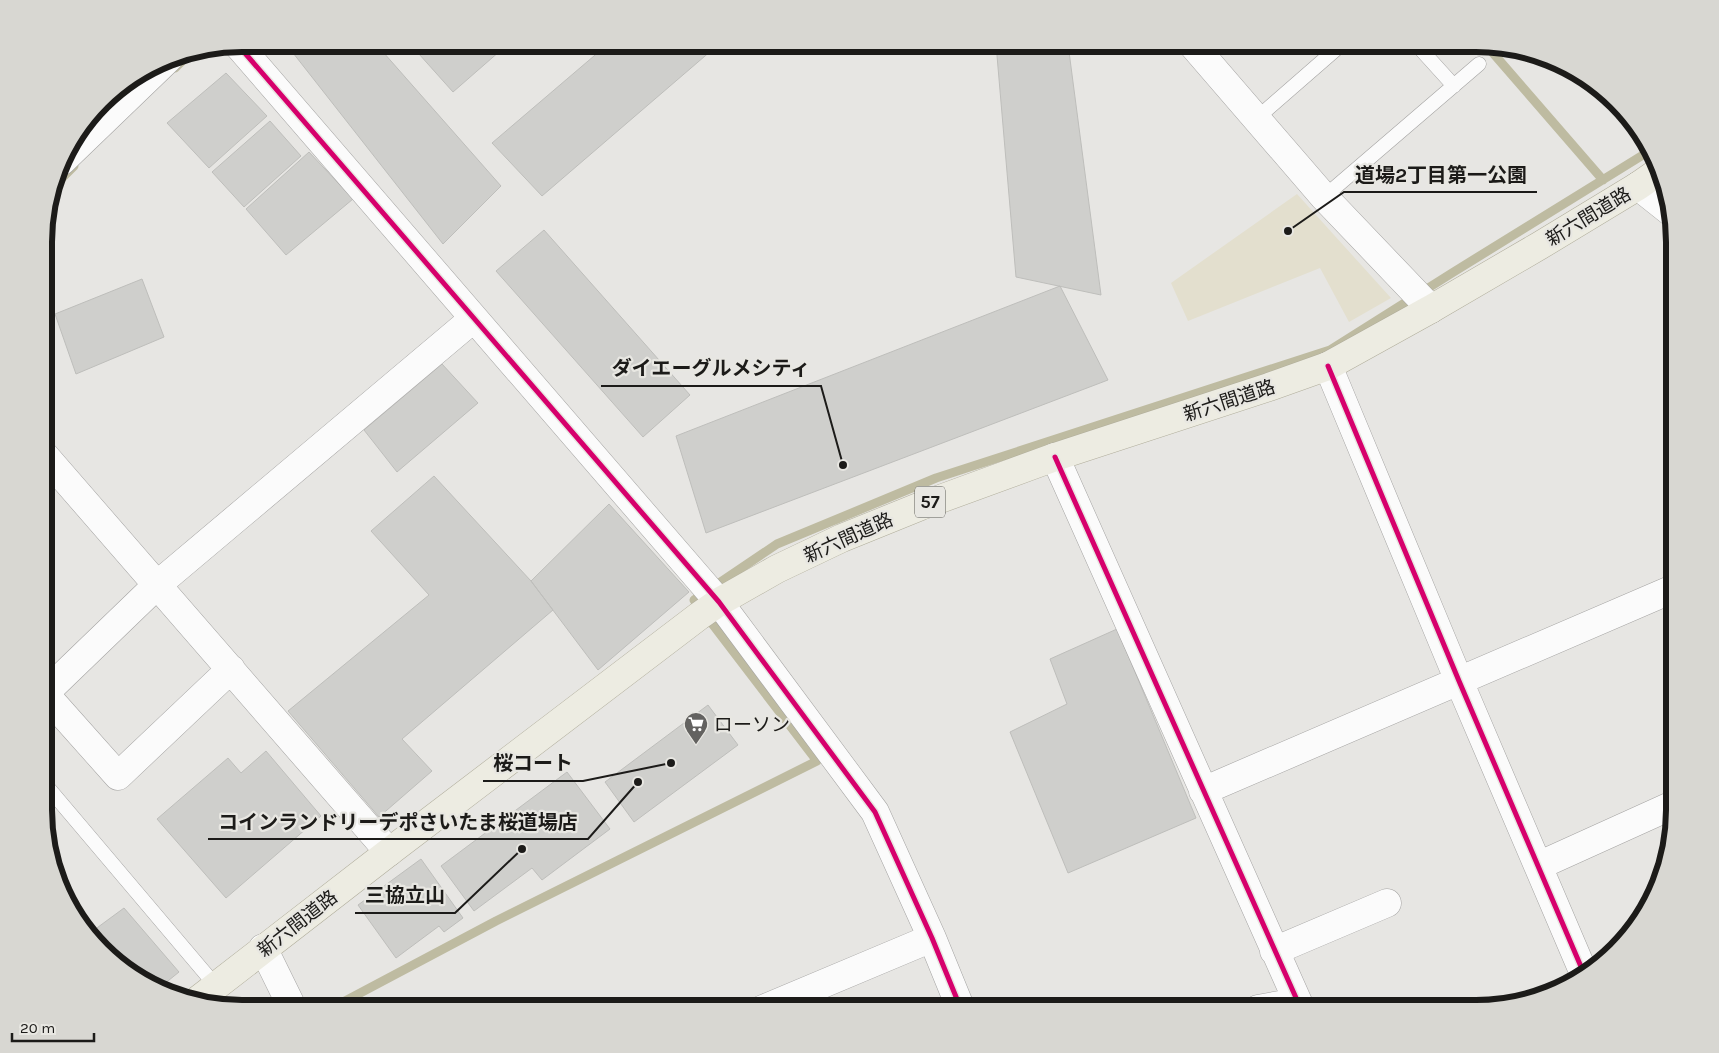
<svg xmlns="http://www.w3.org/2000/svg" width="1719" height="1053" font-family="Karla,'Noto Sans JP',sans-serif">
  <style>
    .green { fill: #e3dfce }
    .lines { fill: none; stroke-linecap: round; stroke-linejoin: round }
    .stream { stroke: #bebba1; stroke-width: 9 }
    .building { fill: #cfcfcc; stroke: #bebebb }
    .service-casing { stroke: #a4a3a2; stroke-width: 15 }
    .minor-casing { stroke: #a4a3a2; stroke-width: 29 }
    .tertiary-casing { stroke: #a4a3a2; stroke-width: 29 }
    .primary-casing { stroke: #b0ad9b; stroke-width: 29 }
    .service { stroke: #fbfbfb; stroke-width: 14 }
    .minor { stroke: #fbfbfb; stroke-width: 28 }
    .tertiary { stroke: #fbfbfb; stroke-width: 28 }
    .primary { stroke: #edece2; stroke-width: 28 }
    .cycleway-casing { stroke: #e8e7e2; stroke-width: 8 }
    .cycleway { stroke: #d6006c; stroke-width: 5 }
    .labels { text-anchor: middle; stroke-width: 4.5; stroke-linejoin: round; paint-order: stroke }
    .shield { fill: #e8e7e2; stroke: #595855; stroke-width: 1 }
    .shield-label { font-size: 18px; font-weight: bold; fill: #1c1b19 }
    .street-label { font-size: 19px; fill: #1c1b19; stroke: #e8e7e2 }
    .poi-label { font-size: 19px; fill: #1c1b19; stroke: #e8e7e2; text-anchor: start }
    .rim { fill: none; stroke: #1c1b19; stroke-width: 6 }
    .leader { fill: none; stroke: #1c1b19; stroke-width: 2 }
    .callout-dot { fill: #1c1b19; stroke: #e8e7e2; stroke-width: 2 }
    .callout-label { font-size: 20px; text-anchor: middle; font-weight: bold; fill: #1c1b19; stroke: #e8e7e2; stroke-width: 4.5; stroke-linejoin: round; paint-order: stroke }
  </style>
  <rect width="100%" height="100%" fill="#e7e6e3"/>
  <path class="green" d="M1297,194L1391,298L1349,322L1320,268L1188,321L1171,283Z"/>
  <g class="lines">
    <path class="stream" d="M1486,45L1603,180
      M175,68L189,54
      M55,185L74,166
      M330,1009L496,921L817,761L694,600L777,544L936,478L1330,350L1452,273L1651,150"/>
  </g>
  <path class="building" d="M286,44H376L501,186L443,244Z
    M410,44H508L453,92Z
    M608,44H719L542,196L492,143Z
    M996,44H1068L1101,295L1016,277Z
    M226,73L267,116L209,168L167,123Z
    M270,121L301,156L244,207L212,172Z
    M309,152L353,199L286,255L246,209Z
    M544,230L690,395L643,437L496,271Z
    M142,279L164,337L76,374L55,314Z
    M1060,286L1108,380L706,533L676,436Z
    M442,364L478,403L397,472L364,430Z
    M434,476L531,581L553,610L402,739L432,771L379,817L288,711L429,595L371,531Z
    M609,504L689,592L598,670L531,581Z
    M1117,629L1196,818L1068,873L1010,732L1067,704L1050,659Z
    M708,705L738,745L634,822L605,782Z
    M266,751L321,816L226,898L157,819L228,758L241,773Z
    M567,772L610,829L542,880L532,868L474,911L441,866Z
    M45,819L56,831L46,838L45,837Z
    M421,859L463,918L444,932L439,926L396,958L358,905Z
    M124,908L179,972L158,989L143,983L90,933Z"/>
  <g class="lines">
    <g class="service-casing">
      <path id="service" d="M1416,44L1454,86
        M1256,119L1342,44
        M1324,197L1479,64
        M45,784L216,986"/>
    </g>
    <g class="minor-casing">
      <path id="minor" d="M1192,44L1324,197L1431,309
        M238,45L719,602L875,812L932,938L961,1009
        M62,161L169,58
        M1638,186L1672,213
        M1328,366L1459,681L1585,976
        M45,456L389,852
        M1055,457L1301,1009
        M45,693L157,585L473,319
        M45,694L118,776L231,669
        M1203,791L1675,588
        M1538,866L1675,804
        M1274,951L1387,903
        M763,1009L932,938
        M1258,1009L1297,1002"/>
    </g>
    <g class="tertiary-casing">
      <path id="tertiary" d="M263,948L293,1009"/>
    </g>
    <g class="primary-casing">
      <path id="primary" d="M194,1003L389,852L699,616L719,602L777,569L842,538L921,506L1055,457L1269,387L1328,366L1431,309L1539,246L1638,186L1661,170"/>
    </g>
    <use href="#service" class="service"/>
    <use href="#minor" class="minor"/>
    <use href="#tertiary" class="tertiary"/>
    <use href="#primary" class="primary"/>
    <g class="cycleway-casing">
      <path id="cycleway" d="M238,45L719,602L875,812L932,938L961,1009
        M1328,366L1459,681L1585,976
        M1055,457L1301,1009"/>
    </g>
    <use href="#cycleway" class="cycleway"/>
  </g>
  <defs>
    <g id="supermarket-pin" transform="scale(1.25)"><path d="M0 17L-7.5 6A9.5 9.5 0 1 1 7.5 6Z" fill="#636260" stroke="#e8e7e2"/><path d="M-6-5.5h2.5l.6 2H6L4.5 2H-2.5L-4.4-4H-6ZM-1.5 3.2a1.3 1.3 0 1 0 .1 0ZM3 3.2a1.3 1.3 0 1 0 .1 0Z" fill="#fff"/></g>
  </defs>
  <g fill-rule="evenodd">
    <use href="#supermarket-pin" x="696" y="724"/>
  </g>
  <g class="labels">
    <rect class="shield" x="915" y="486.5" width="30" height="31" rx="4"/>
    <g class="shield-label">
      <text x="930" y="508">57</text>
    </g>
    <g class="street-label">
      <text transform="translate(1588 216) rotate(-31)" y="7">新六間道路</text>
      <text transform="translate(1229 400) rotate(-18)" y="7">新六間道路</text>
      <text transform="translate(848 537) rotate(-24)" y="7">新六間道路</text>
      <text transform="translate(297 923) rotate(-38)" y="7">新六間道路</text>
    </g>
    <g class="poi-label">
      <text x="714" y="731">ローソン</text>
    </g>
  </g>
  <path d="M0 0H1719V1053H0ZM242 52H1476A190 190 0 0 1 1666 242V810A190 190 0 0 1 1476 1000H242A190 190 0 0 1 52 810V242A190 190 0 0 1 242 52Z" fill="#d8d7d2" fill-rule="evenodd"/>
  <path class="rim" d="M242 52H1476A190 190 0 0 1 1666 242V810A190 190 0 0 1 1476 1000H242A190 190 0 0 1 52 810V242A190 190 0 0 1 242 52Z"/>
  <path class="leader" d="M1288 231L1344 192H1537M843 465L821 386H601M671 763L583 781H483M638 782L588 839H208M522 849L455 913H355"/>
  <g class="callout-dot">
    <circle cx="1288" cy="231" r="5"/>
    <circle cx="843" cy="465" r="5"/>
    <circle cx="671" cy="763" r="5"/>
    <circle cx="638" cy="782" r="5"/>
    <circle cx="522" cy="849" r="5"/>
  </g>
  <g class="callout-label">
    <text x="1441" y="182">道場2丁目第一公園</text>
    <text x="711" y="375">ダイエーグルメシティ</text>
    <text x="533" y="770">桜コート</text>
    <text x="398" y="829">コインランドリーデポさいたま桜道場店</text>
    <text x="405" y="902">三協立山</text>
  </g>
  <path d="M12 1033v8h82v-8" fill="none" stroke="#1c1b19" stroke-width="2.5"/>
  <text x="20" y="1033" font-size="15" fill="#1c1b19" stroke="#e8e7e2" stroke-width="4" paint-order="stroke">20 m</text>
</svg>
